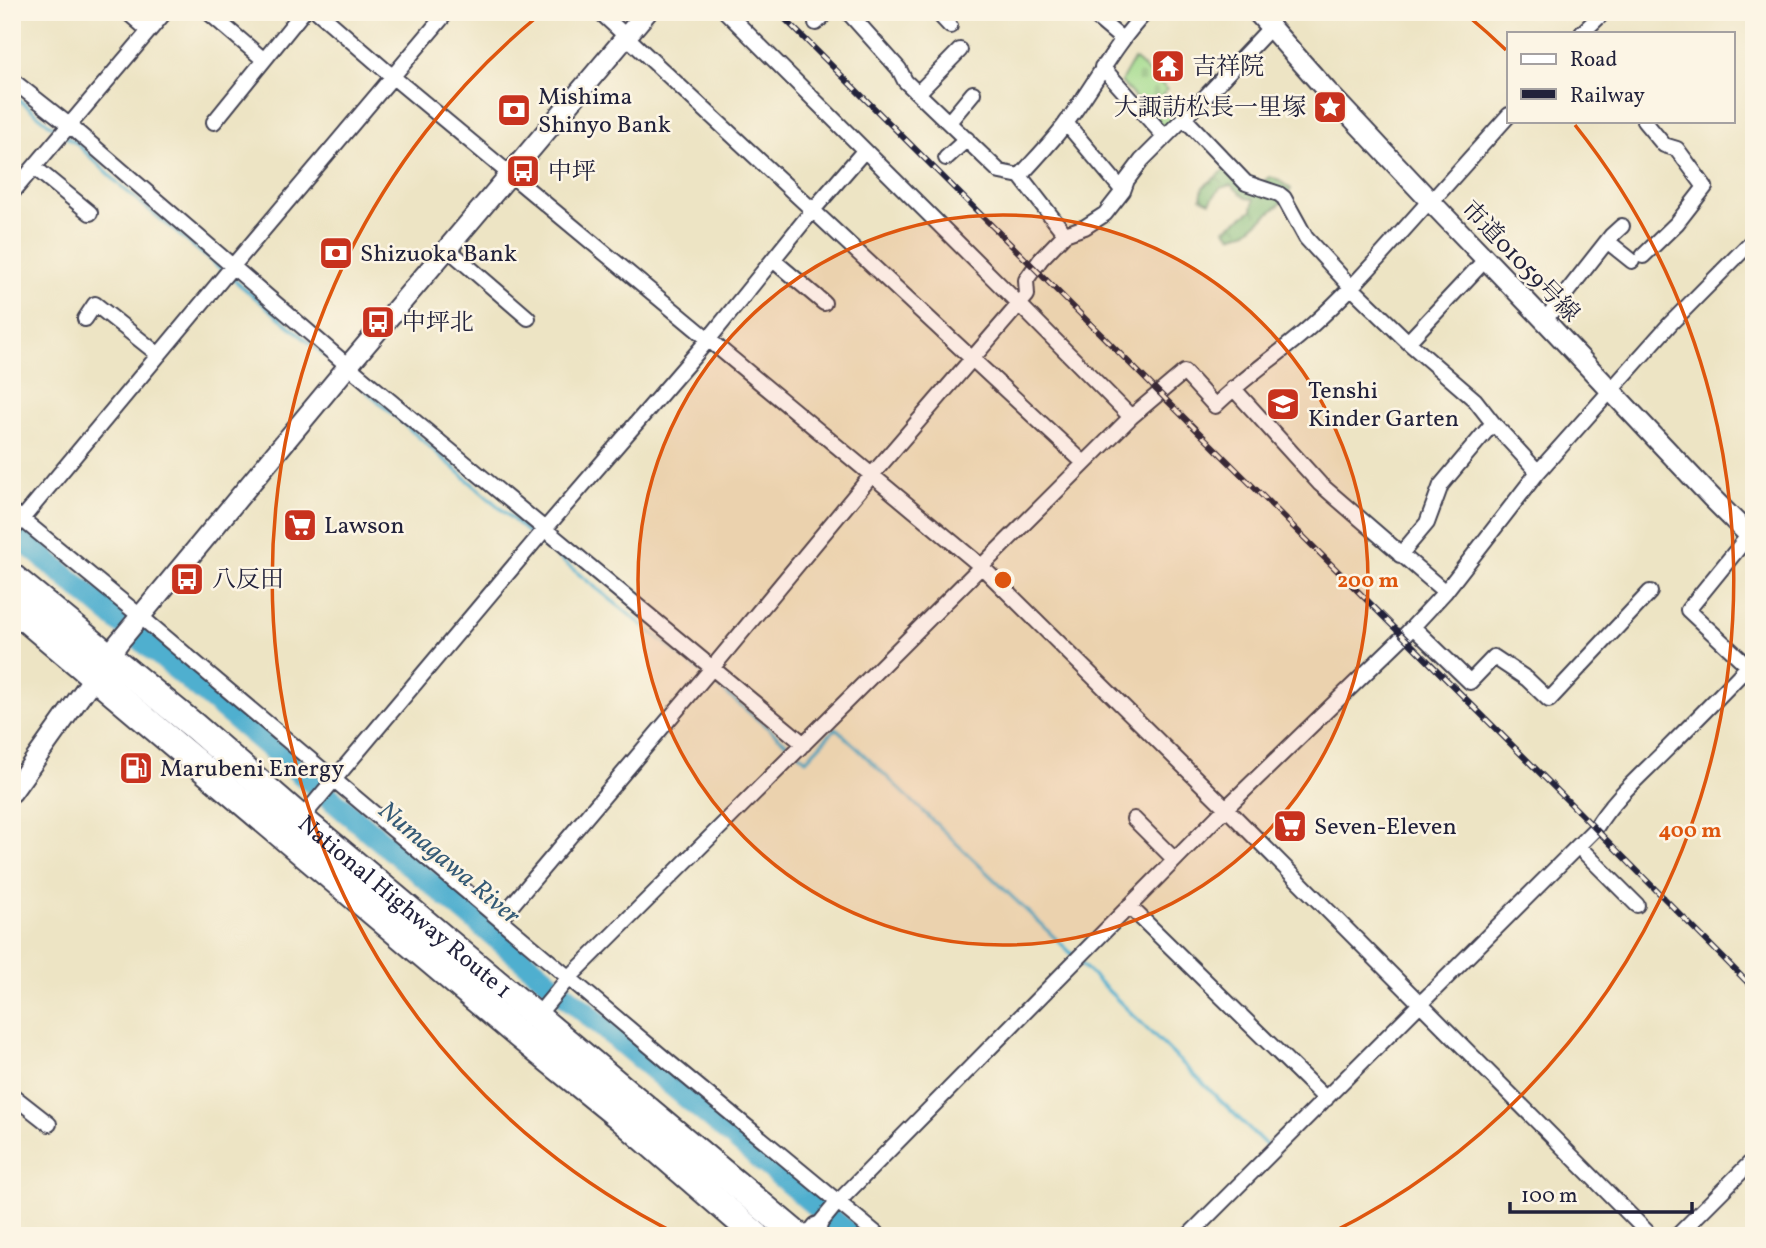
<svg xmlns="http://www.w3.org/2000/svg" width="1766" height="1248" font-family="Vollkorn,'Noto Serif JP',serif">
  <style>
    .forest { fill: url(#forest-crowns); stroke: #526e5a; stroke-width: 2 }
    .cemetery { fill: url(#cemetery-stones); stroke: #627e64; stroke-width: 2 }
    .lines { fill: none; stroke-linecap: round; stroke-linejoin: round }
    .stream { stroke: #50afcf; stroke-width: 3.5 }
    .river { stroke: #50afcf; stroke-width: 23 }
    .street-casing { stroke: #403f50; stroke-width: 18 }
    .secondary-casing { stroke: #403f50; stroke-width: 23 }
    .highway-casing { stroke: #403f50; stroke-width: 30 }
    .street { stroke: #fff; stroke-width: 14 }
    .secondary { stroke: #fff; stroke-width: 19 }
    .highway { stroke: #fff; stroke-width: 26 }
    .rail-casing { stroke: #22223b; stroke-width: 6 }
    .rail { stroke: #fcf5e5; stroke-width: 3.5; stroke-dasharray: 10; stroke-linecap: butt }
    .ring { fill: none; stroke: #de560e; stroke-width: 3.5 }
    .labels { text-anchor: middle; stroke-width: 5; stroke-linejoin: round; paint-order: stroke }
    .poi-label { font-size: 24px; fill: #22223b; stroke: #fcf5e5; text-anchor: start }
    .street-label { font-size: 24px; fill: #22223b; stroke: #fcf5e5 }
    .water-label { font-size: 26px; font-style: italic; fill: #345a76; stroke: #fcf5e5 }
    .centre { fill: #de560e; stroke: #fcf5e5; stroke-width: 3.5 }
    .ring-label { font-size: 21px; text-anchor: middle; font-weight: bold; fill: #de560e; stroke: #fcf5e5; stroke-width: 5; stroke-linejoin: round; paint-order: stroke }
  </style>
  <defs>
    <pattern id="forest-crowns" width="20" height="18" patternUnits="userSpaceOnUse" patternTransform="scale(1.75)"><rect width="20" height="18" fill="#82bb78"/><path d="M2 6a3 3 0 1 1 6 0M12 15a3 3 0 1 1 6 0" fill="none" stroke="#6a9864"/></pattern>
    <pattern id="cemetery-stones" width="16" height="16" patternUnits="userSpaceOnUse" patternTransform="scale(1.75)"><rect width="16" height="16" fill="#a3db8d"/><path d="M2 7V4a2 2 0 0 1 4 0v3zM10 15v-3a2 2 0 0 1 4 0v3z" fill="#8cbc7b"/></pattern>
  </defs>
  <rect width="100%" height="100%" fill="#fcf5e5"/>
  <filter id="ink" filterUnits="userSpaceOnUse"><feTurbulence type="fractalNoise" baseFrequency=".0143" numOctaves="2"/><feDisplacementMap in="SourceGraphic" scale="14" xChannelSelector="R" yChannelSelector="G"/><feConvolveMatrix kernelMatrix="1 2 1 2 8 2 1 2 1" color-interpolation-filters="sRGB"/></filter>
  <filter id="wash" filterUnits="userSpaceOnUse"><feTurbulence type="fractalNoise" baseFrequency=".00686" numOctaves="4" result="noise"/><feDisplacementMap in="SourceGraphic" scale="28" xChannelSelector="R" yChannelSelector="G"/><feGaussianBlur stdDeviation="1.57" result="paint"/><feColorMatrix in="noise" values="0 0 0 0 0 0 0 0 0 0 0 0 0 0 0 0 0 1.4 0 .05"/><feComposite in="paint" operator="in"/></filter>
  <g filter="url(#wash)">
    <rect width="100%" height="100%" fill="#ede4c4"/>
    <path class="forest" d="M1226,169L1259,185L1269,177L1277,179L1291,189L1285,200L1247,231L1231,236L1225,229L1252,210L1254,199L1246,198L1231,185L1220,188L1210,202L1201,198L1203,187Z"/>
    <path class="cemetery" d="M1134,59L1167,89L1160,99L1179,118L1167,133L1121,82Z"/>
    <g class="lines">
      <path class="stream" d="M12,94L59,132
        M66,137L76,143L123,188L222,270
        M228,275L335,364
        M349,376L533,537
        M539,542L702,673
        M708,678L793,749
        M799,754L806,760L836,728L1075,957
        M1080,963L1269,1148"/>
      <path class="river" d="M12,531L852,1236"/>
    </g>
  </g>
  <g filter="url(#ink)">
    <g class="lines">
      <g class="street-casing">
        <path id="street" d="M127,12L149,31
          M208,12L264,60
          M318,12L393,77L981,566L1226,808L1651,1236
          M600,12L1084,463
          M726,12L1019,304L1131,417
          M848,12L899,69L905,81L1000,172L1020,176
          M937,12L950,26
          M1090,12L1122,39
          M816,23L827,12
          M1582,33L1604,12
          M1102,67L1165,137
          M12,80L69,125L348,366L804,744
          M918,93L960,50
          M1184,118L1246,183L1279,194L1284,198L1306,238L1351,287L1408,342L1475,400L1493,423
          M214,122L303,12
          M949,122L973,93
          M1066,123L1123,191
          M946,158L967,139
          M34,167L90,213
          M12,193L165,12
          M1065,234L1020,176C1036,158 1053,141 1066,123C1094,86 1114,45 1146,12
          M1607,241L1632,261
          M448,249L528,318
          M1643,256L1677,223L1705,187L1677,149L1664,145L1644,121
          M773,260L824,303
          M85,319L95,304L159,355
          M1545,320L1611,236L1622,226
          M1408,342L1486,259
          M1233,388L1320,484L1445,592
          M12,511L140,616L671,1064L879,1236
          M12,531L232,267L447,12
          M1400,555L1427,523L1441,485L1493,423L1538,472
          M1413,627L1470,682L1494,657L1527,679L1549,700L1650,592
          M1748,666L1688,610L1749,535
          M301,819L545,529L708,340L813,210L864,151
          M1134,819L1175,860
          M1578,846L1637,905
          M1129,906L1326,1099
          M500,919L713,667L871,476L1027,295L1026,280L1041,259L1065,234L1085,227L1105,214L1123,191L1127,180L1142,160L1207,95L1270,28
          M536,1017L566,981L1131,417L1184,372L1215,406C1244,377 1279,355 1310,327C1352,290 1388,247 1425,206L1431,202L1509,115
          M12,1095L49,1124
          M817,1227L836,1204L1226,808L1408,632L1445,592L1538,472L1670,324L1754,239
          M1188,1236L1595,829C1613,799 1639,777 1663,753C1694,722 1724,692 1754,660
          M1677,1236L1754,1159"/>
      </g>
      <g class="secondary-casing">
        <path id="secondary" d="M1257,12L1327,91L1431,202L1549,325L1712,498L1754,540
          M12,792L119,642L348,366L647,12
          M810,1236L817,1227"/>
      </g>
      <g class="highway-casing">
        <g id="highway">
          <path id="s1" d="M12,577L194,726L301,819L798,1236"/>
          <path d="M12,607L520,1036L620,1117L757,1236"/>
        </g>
      </g>
      <use href="#street" class="street"/>
      <use href="#secondary" class="secondary"/>
      <use href="#highway" class="highway"/>
      <g class="rail-casing">
        <path id="rail" d="M778,12L1576,809L1754,989"/>
      </g>
      <use href="#rail" class="rail"/>
    </g>
  </g>
  <circle cx="1003" cy="580" r="365" fill="#de560e" fill-opacity=".12"/>
  <g class="ring">
    <circle cx="1003" cy="580" r="365"/>
    <path d="M677 1234A731 731 0 0 1 538 16M1468 16A731 731 0 0 1 1506 50M1575 125A731 731 0 0 1 1329 1234"/>
  </g>
  <defs>
    <g id="temple-square" transform="scale(1.75)"><rect x="-9" y="-9" width="18" height="18" rx="4" fill="#c8321e" stroke="#fcf5e5"/><path d="M0-6L5-2H3V0L6.5 2.5H4V6H1.5V3h-3V6H-4V2.5H-6.5L-3 0V-2H-5Z" fill="#fff"/></g>
    <g id="sight-square" transform="scale(1.75)"><rect x="-9" y="-9" width="18" height="18" rx="4" fill="#c8321e" stroke="#fcf5e5"/><path d="M0-6L1.8-2.2L6-1.7L2.9 1.2L3.7 5.4L0 3.3L-3.7 5.4L-2.9 1.2L-6-1.7L-1.8-2.2Z" fill="#fff"/></g>
    <g id="bank-square" transform="scale(1.75)"><rect x="-9" y="-9" width="18" height="18" rx="4" fill="#c8321e" stroke="#fcf5e5"/><path d="M-6-4H6V4H-6ZM0-2.3a2.3 2.3 0 1 0 0 4.6a2.3 2.3 0 1 0 0-4.6Z" fill="#fff"/></g>
    <g id="bus-square" transform="scale(1.75)"><rect x="-9" y="-9" width="18" height="18" rx="4" fill="#c8321e" stroke="#fcf5e5"/><path d="M-5-6H5V4H4V6H2V4H-2V6H-4V4H-5ZM-3.5-4V0h7V-4ZM-3.5 1.2v1.5H-2V1.2ZM2 1.2v1.5H3.5V1.2Z" fill="#fff"/></g>
    <g id="school-square" transform="scale(1.75)"><rect x="-9" y="-9" width="18" height="18" rx="4" fill="#c8321e" stroke="#fcf5e5"/><path d="M0-5L7-2L0 1L-7-2ZM-4 1L0 2.5L4 1V4Q0 6-4 4Z" fill="#fff"/></g>
    <g id="supermarket-square" transform="scale(1.75)"><rect x="-9" y="-9" width="18" height="18" rx="4" fill="#c8321e" stroke="#fcf5e5"/><path d="M-6-5.5h2.5l.6 2H6L4.5 2H-2.5L-4.4-4H-6ZM-1.5 3.2a1.3 1.3 0 1 0 .1 0ZM3 3.2a1.3 1.3 0 1 0 .1 0Z" fill="#fff"/></g>
    <g id="fuel-square" transform="scale(1.75)"><rect x="-9" y="-9" width="18" height="18" rx="4" fill="#c8321e" stroke="#fcf5e5"/><path d="M-5.5-6h7V0h2V4h1.3V-2.5L3-4.5l.8-.8L6-3V5H2.5V1h-1V6h-7ZM-4.2-4.7v3.2H.2V-4.7Z" fill="#fff"/></g>
  </defs>
  <g fill-rule="evenodd">
    <use href="#temple-square" x="1168" y="66"/>
    <use href="#sight-square" x="1330" y="107"/>
    <use href="#bank-square" x="514" y="110"/>
    <use href="#bus-square" x="523" y="171"/>
    <use href="#bank-square" x="336" y="253"/>
    <use href="#bus-square" x="378" y="322"/>
    <use href="#school-square" x="1283" y="404"/>
    <use href="#supermarket-square" x="300" y="525"/>
    <use href="#bus-square" x="187" y="579"/>
    <use href="#fuel-square" x="136" y="768"/>
    <use href="#supermarket-square" x="1290" y="826"/>
  </g>
  <g class="labels">
    <g class="poi-label">
      <text x="1192" y="74">吉祥院</text>
      <text x="538" y="104">Mishima<tspan x="538" dy="28">Shinyo Bank</tspan></text>
      <text x="1306" y="115" text-anchor="end">大諏訪松長一里塚</text>
      <text x="548" y="179">中坪</text>
      <text x="360" y="261">Shizuoka Bank</text>
      <text x="402" y="330">中坪北</text>
      <text x="1308" y="398">Tenshi<tspan x="1308" dy="28">Kinder Garten</tspan></text>
      <text x="324" y="533">Lawson</text>
      <text x="212" y="587">八反田</text>
      <text x="160" y="776">Marubeni Energy</text>
      <text x="1314" y="834">Seven-Eleven</text>
    </g>
    <g class="street-label">
      <text transform="translate(1521 261) rotate(46)" y="8">市道01059号線</text>
      <text dy="8" stroke="none"><textPath href="#s1" startOffset="513">National Highway Route 1</textPath></text>
    </g>
    <g class="water-label">
      <text transform="translate(450 862) rotate(40)" y="9">Numagawa River</text>
    </g>
  </g>
  <circle cx="1003" cy="580" r="10" class="centre"/>
  <g class="ring-label">
    <text x="1368" y="587">200 m</text>
    <text x="1690" y="837">400 m</text>
  </g>
  <rect width="1766" height="1248" fill="none" stroke="#fcf5e5" stroke-width="42"/>
  <rect x="1507" y="32" width="228" height="91" fill="#fcf5e5" stroke="#a5a1a1" stroke-width="2"/>
  <rect x="1521" y="54" width="35" height="10" fill="#ffffff" stroke="#a5a1a1" stroke-width="2"/>
  <text x="1570" y="66" font-size="21" fill="#22223b">Road</text>
  <rect x="1521" y="89" width="35" height="10" fill="#22223b" stroke="#a5a1a1" stroke-width="2"/>
  <text x="1570" y="102" font-size="21" fill="#22223b">Railway</text>
  <path d="M1510 1202v10h182v-10" fill="none" stroke="#22223b" stroke-width="3.5"/>
  <text x="1521" y="1202" font-size="21" fill="#22223b" stroke="#fcf5e5" stroke-width="5" paint-order="stroke">100 m</text>
</svg>
